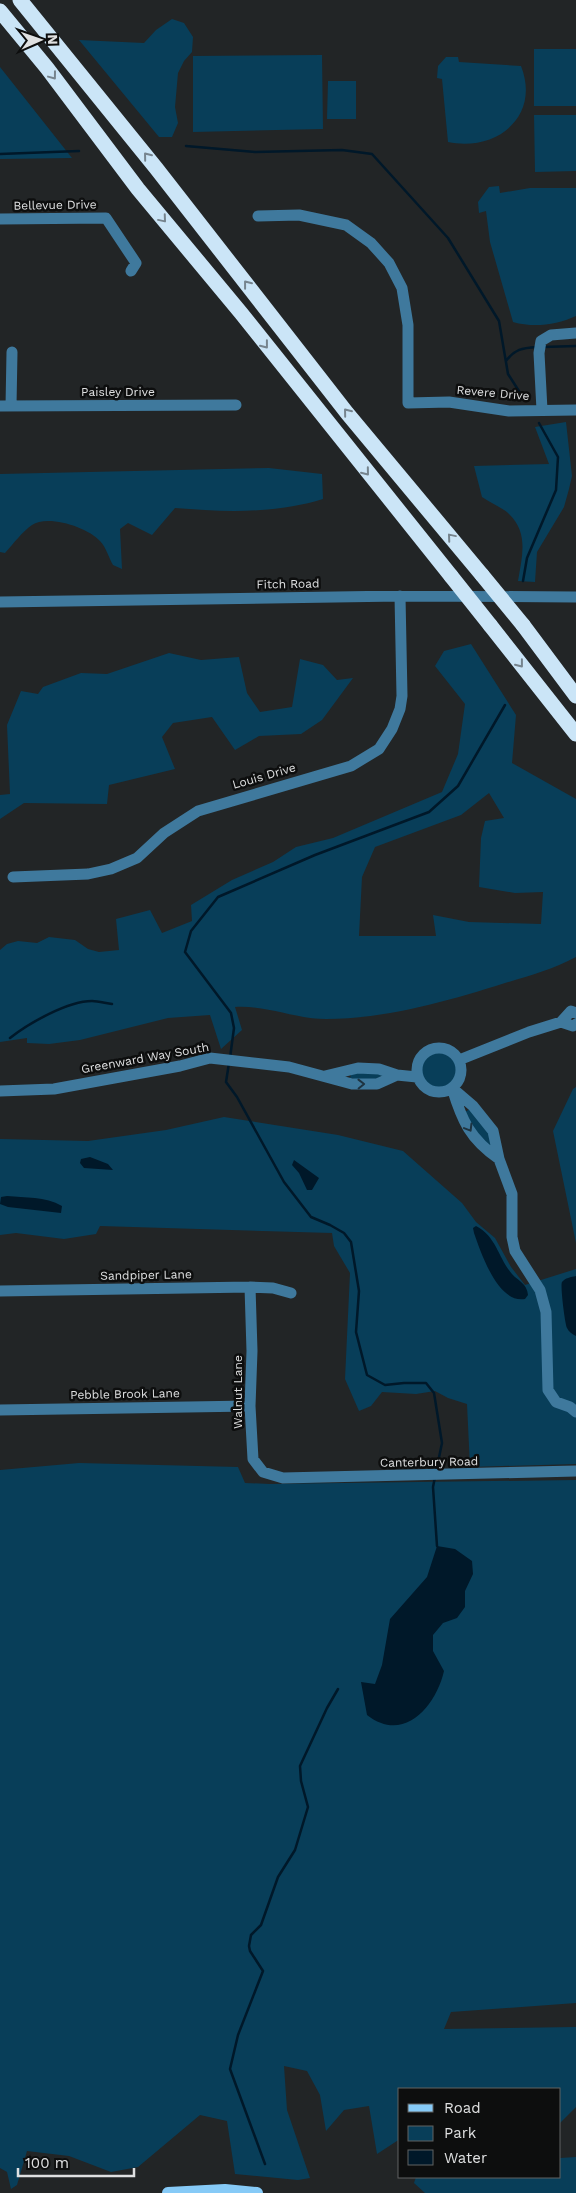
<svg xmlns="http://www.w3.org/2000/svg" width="576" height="2193" font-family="'Work Sans',sans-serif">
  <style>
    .green { fill: #083e59; fill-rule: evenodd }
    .water { fill: #001829 }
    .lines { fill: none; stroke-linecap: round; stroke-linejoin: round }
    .stream { stroke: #001829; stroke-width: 2.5 }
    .minor { stroke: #3f799d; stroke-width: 11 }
    .major { stroke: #86caf7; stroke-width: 12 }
    .highway { stroke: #cbe5f7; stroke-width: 15 }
    .highway-bridge { stroke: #cbe5f7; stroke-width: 15 }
    .oneway { stroke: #76848e }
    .oneway2 { stroke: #1e3340 }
    .labels { text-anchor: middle; stroke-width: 5; stroke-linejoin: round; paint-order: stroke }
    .street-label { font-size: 12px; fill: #dfe0e1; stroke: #0d0e0e }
  </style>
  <rect width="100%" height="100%" fill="#222526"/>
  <path class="green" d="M172,19L184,23L193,37L192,52L184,61L178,73L175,107L178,123L172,137H159L79,40L144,43L156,30Z
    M534,49H576V106H534Z
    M322,55L323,129L193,132V56Z
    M446,57H458L459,62L521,66C541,117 496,152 448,142L442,79L437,78L438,66Z
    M0,67L72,158L0,159Z
    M328,81H356V119H327Z
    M534,115H576V171L535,172Z
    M499,186L500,193L530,188H576V316C556,325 534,328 513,322L490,242L486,211L479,213L478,202L489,187Z
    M566,422L572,476L569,489L564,507L537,552L535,582L518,581C522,557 529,533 509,514C502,507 490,503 482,497L474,466L549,464L535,427Z
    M269,468L322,474L323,499C275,514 224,512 175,508L152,535L128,523L120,529L122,569L113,565C109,558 106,547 100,541C88,527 47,514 32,525C22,532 14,543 5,553L0,552V474Z
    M471,644L516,715L512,763L576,799V957C554,969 529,976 505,983C448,1001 386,1019 326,1019C295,1019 266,1005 235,1007L242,1030L221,1049L210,1015L168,1018L80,1040L49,1044L27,1043V1038L0,1042V950L7,944L18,941L37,943L49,937L75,940L88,949L99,952L119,950L116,919L150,910L162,933L192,921L191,905L232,880L273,862L296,847L333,838L442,792L458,754L465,704L435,666L444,651ZM489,793L504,818L485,821L481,838L479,887L515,893L543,892L541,924L469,922L433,915L436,936H359L362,877L375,847L461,815Z
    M169,653L201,660L239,657L247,693L260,712L292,707L300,659L323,665L337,680L353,678L322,720L301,734L259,736L235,750L212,717L173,723L162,737L175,769L109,785L107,804L24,803L0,819V795L10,794L7,725L21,691L38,694L43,687L81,673L107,674Z
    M421 1070a18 18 0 1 1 36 0a18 18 0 1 1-36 0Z
    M352,1072L388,1073L369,1082L350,1078Z
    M576,1087V1243L553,1131L573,1089Z
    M470,1109L488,1131L494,1149L477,1137L465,1112Z
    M224,1117L338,1135L403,1151L462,1203L476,1222L495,1238L511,1267L525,1285L576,1269V1464L470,1467L467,1404L448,1398L435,1391L416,1394L382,1392L371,1406L359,1411L345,1379L350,1273L334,1246L332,1233L100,1226L96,1234L64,1239L16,1233L0,1235V1139L88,1141L166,1130Z
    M79,1463L238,1467L245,1483L270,1484L576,1480V2003L451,2012L444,2029L576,2027V2107L560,2123V2089H400V2139L377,2154L369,2106L344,2110L326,2131L320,2095L307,2071L284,2066L287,2110L310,2178L298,2180L235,2174L227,2121L200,2115L138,2167L111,2172L69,2156L27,2151L17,2185L11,2189L7,2172L0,2168V1470Z
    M576,2157V2193H425L414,2183L416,2177H560V2158Z"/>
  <path class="water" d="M90,1157L108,1164L113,1170L84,1168L80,1163L81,1159Z
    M294,1160L319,1178L312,1190H307L299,1173L292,1165Z
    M7,1196C25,1198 45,1196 62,1206L61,1213L8,1207L0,1204L1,1197Z
    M476,1226C497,1237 498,1258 512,1274C518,1281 527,1283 528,1295L525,1299C498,1304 481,1253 474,1233L473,1228Z
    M576,1276V1336C572,1334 569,1332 567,1328C565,1324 560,1285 562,1282C565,1278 571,1277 576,1276Z
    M437,1546L455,1549L472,1561L473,1574L465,1591V1607L457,1618L443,1623L433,1635V1651L444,1671C436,1706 404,1744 367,1715L361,1682L375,1684L382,1665L390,1619L427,1577Z"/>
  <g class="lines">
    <path class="stream" d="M186,146L255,152L342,150L372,154L448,238L499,321L508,374L524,399
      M0,154L79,151
      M543,347L576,346
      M506,361C515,349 522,348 537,347
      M523,581L527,558L556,490L558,457L539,423
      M10,1038C29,1023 68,1001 92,1001C98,1001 105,1003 112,1004
      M230,1058L234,1028L231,1013L185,952L191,931L218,897L315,855L429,812L458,786L505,705
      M229,1063L226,1082L237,1097L284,1182L311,1217L330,1225L344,1233L351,1242L359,1291L356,1332L367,1375L385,1385L404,1383H426L434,1393L442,1443L436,1472
      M435,1477L433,1487L437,1546
      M265,2164L230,2069L238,2035L263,1971L250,1951L249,1946L251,1935L261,1925L278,1877L295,1850L308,1807L301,1781L300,1766L327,1708L338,1689"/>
    <path class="minor" d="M258,216L299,215L346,225L371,243L389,263L402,288L408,325V403L449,402L509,411L576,410
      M0,219L106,218L136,263L131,271
      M0,406L236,405
      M11,406L12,352
      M542,410L539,353L541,341L551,335L576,333
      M0,602L400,596L576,597
      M13,877L88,874L111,869L137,858L164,833L198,811L351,766L379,749L392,729L400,709L402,696L400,596
      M561,1022L571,1011L576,1013
      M417 1070a22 22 0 1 1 44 0a22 22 0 1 1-44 0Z
      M459,1060L529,1032L561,1022L573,1026L576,1024
      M325,1076L358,1068L379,1069L397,1075L417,1077
      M452,1088L473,1106L493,1131L499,1159L512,1194V1237L515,1251L540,1290L546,1312L548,1390L556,1402L570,1407L576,1412
      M452,1088C462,1121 470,1139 499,1159
      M0,1091L54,1089L180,1066L210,1058L289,1067L352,1084H377L397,1075
      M250,1287L252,1351L250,1406L253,1459L263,1472L283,1478L576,1471
      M0,1291L250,1287L273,1288L291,1293
      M0,1410L250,1406"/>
    <path class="major" d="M168,2193L225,2190L257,2193"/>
    <path class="highway" d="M20,0L156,168L347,413L482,575
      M0,11L47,68L138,189L241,313L451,576
      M490,625L576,734
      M523,625L576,696"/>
    <path class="highway-bridge" d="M482,575L523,625
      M451,576L490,625"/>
  </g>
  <defs><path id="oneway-chevron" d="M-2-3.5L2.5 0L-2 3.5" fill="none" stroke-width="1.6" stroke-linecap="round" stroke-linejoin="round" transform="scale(1.25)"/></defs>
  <g class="oneway">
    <use href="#oneway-chevron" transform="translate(53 76) rotate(53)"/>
    <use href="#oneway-chevron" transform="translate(147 156) rotate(-129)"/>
    <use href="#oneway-chevron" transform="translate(163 219) rotate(50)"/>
    <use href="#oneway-chevron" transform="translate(247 284) rotate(-128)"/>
    <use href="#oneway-chevron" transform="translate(265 345) rotate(52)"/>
    <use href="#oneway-chevron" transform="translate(347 412) rotate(-129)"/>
    <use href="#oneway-chevron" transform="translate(366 472) rotate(51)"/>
    <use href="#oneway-chevron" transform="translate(451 537) rotate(-130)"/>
    <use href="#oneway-chevron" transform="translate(520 664) rotate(52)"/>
  </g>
  <g class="oneway2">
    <use href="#oneway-chevron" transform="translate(361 1084) rotate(-1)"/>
    <use href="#oneway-chevron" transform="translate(469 1128) rotate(59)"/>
  </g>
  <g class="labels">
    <g class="street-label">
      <text transform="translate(55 205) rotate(-1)" y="4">Bellevue Drive</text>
      <text x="118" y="396">Paisley Drive</text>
      <text transform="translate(493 393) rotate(5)" y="4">Revere Drive</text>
      <text transform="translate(288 584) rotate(-1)" y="4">Fitch Road</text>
      <text transform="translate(264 776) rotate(-16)" y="4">Louis Drive</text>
      <text transform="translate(145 1058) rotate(-10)" y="4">Greenward Way South</text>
      <text transform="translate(146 1275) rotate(-1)" y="4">Sandpiper Lane</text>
      <text transform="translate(238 1392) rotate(-90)" y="4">Walnut Lane</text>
      <text transform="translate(125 1394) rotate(-1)" y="4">Pebble Brook Lane</text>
      <text transform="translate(429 1462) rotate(-1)" y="4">Canterbury Road</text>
    </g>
  </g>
  <rect x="398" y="2088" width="162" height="90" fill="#0d0e0e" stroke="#616262"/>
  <rect x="408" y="2104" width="25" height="8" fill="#86caf7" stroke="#616262"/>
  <text x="444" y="2113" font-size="15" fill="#dfe0e1">Road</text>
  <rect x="408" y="2126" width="25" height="15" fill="#083e59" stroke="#616262"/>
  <text x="444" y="2138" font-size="15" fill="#dfe0e1">Park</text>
  <rect x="408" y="2150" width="25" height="15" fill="#001829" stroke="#616262"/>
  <text x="444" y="2163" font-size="15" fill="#dfe0e1">Water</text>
  <g transform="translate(40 40) rotate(88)" stroke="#0d0e0e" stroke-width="4" paint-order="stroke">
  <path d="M0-4L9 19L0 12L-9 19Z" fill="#dfe0e1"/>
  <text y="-8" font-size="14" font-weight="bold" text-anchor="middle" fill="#dfe0e1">N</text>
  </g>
  <path d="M18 2168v8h116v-8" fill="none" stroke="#dfe0e1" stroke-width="2.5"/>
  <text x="25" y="2168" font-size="15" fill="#dfe0e1" stroke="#0d0e0e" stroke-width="4" paint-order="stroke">100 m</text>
</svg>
